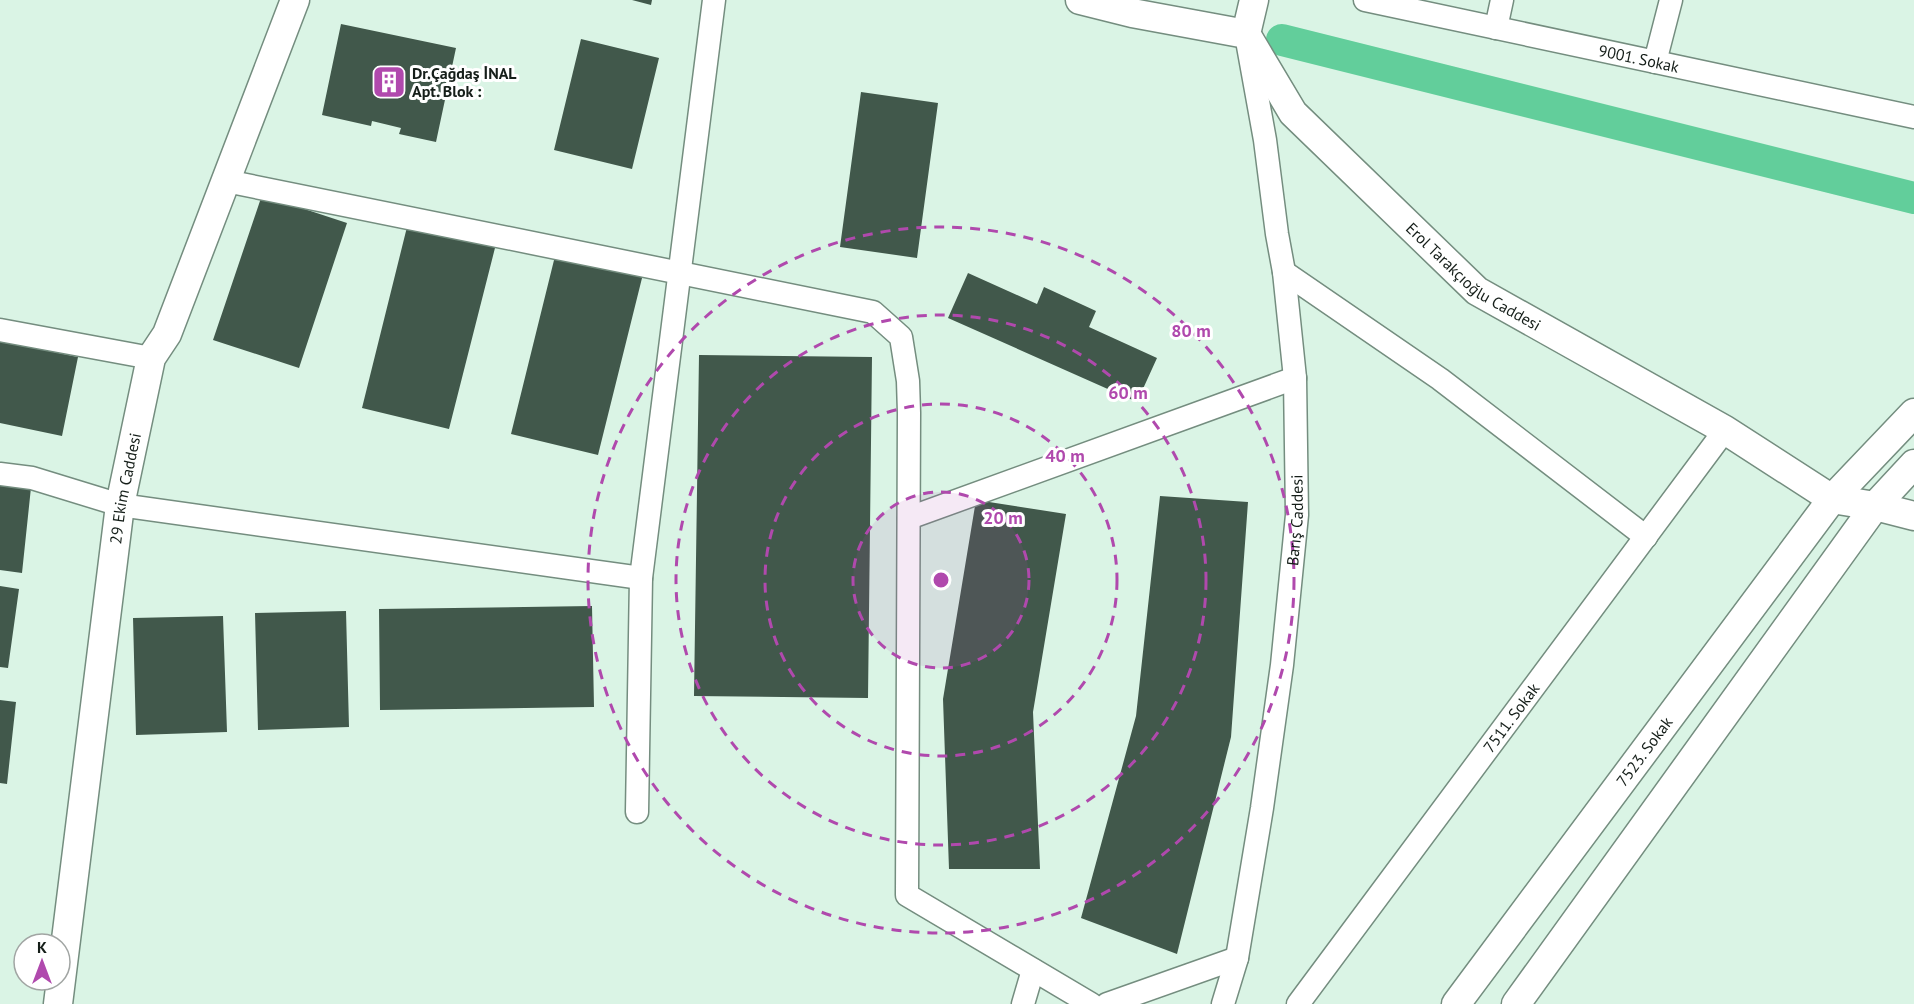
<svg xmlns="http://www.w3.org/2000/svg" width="1914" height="1004" font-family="'PT Sans',sans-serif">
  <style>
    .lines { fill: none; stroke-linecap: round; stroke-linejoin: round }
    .canal { stroke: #62ce9b; stroke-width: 32 }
    .building { fill: #41584b }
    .minor-casing { stroke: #748d7f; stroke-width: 25 }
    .tertiary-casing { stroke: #748d7f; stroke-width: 31 }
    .minor { stroke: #fff; stroke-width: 22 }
    .tertiary { stroke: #fff; stroke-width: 28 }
    .ring { fill: none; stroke: #b049ad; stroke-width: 3; stroke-dasharray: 10 8 }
    .labels { text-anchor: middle; stroke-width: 6; stroke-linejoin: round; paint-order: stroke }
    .street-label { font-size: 16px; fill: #151e19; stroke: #fff }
    .poi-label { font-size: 16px; font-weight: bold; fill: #151e19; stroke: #fff; text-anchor: start }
    .centre { fill: #b049ad; stroke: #fff; stroke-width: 3 }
    .ring-label { font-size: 18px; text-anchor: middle; font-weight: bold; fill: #b049ad; stroke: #fff; stroke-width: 6; stroke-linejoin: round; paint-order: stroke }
  </style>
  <rect width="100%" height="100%" fill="#daf4e5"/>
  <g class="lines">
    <path class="canal" d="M1282,40L1914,198"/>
  </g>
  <path class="building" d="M632,0H652L651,5Z
    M341,24L456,48L436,142L399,134L401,128L372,121L371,126L322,115Z
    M581,39L659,58L632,169L554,150Z
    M861,92L938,103L917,258L840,247Z
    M262,195L347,223L299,368L213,340Z
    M408,223L496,244L449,429L362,408Z
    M557,248L644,270L598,455L511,434Z
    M968,273L1037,304L1044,287L1096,311L1089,327L1157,358L1137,402L948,318Z
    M0,341L78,357L62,436L0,423Z
    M699,355L872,357L868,698L694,696Z
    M0,475L32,478L22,573L0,570Z
    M1160,496L1248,502L1231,737L1177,954L1081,918L1136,716Z
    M976,500L1066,514L1033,712L1040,869H949L943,699Z
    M0,586L19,589L8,668L0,667Z
    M592,606L594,707L380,710L379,609Z
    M346,611L349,727L258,730L255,613Z
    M223,616L227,732L136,735L133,618Z
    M0,700L16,702L7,784L0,783Z"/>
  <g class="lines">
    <g class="minor-casing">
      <g id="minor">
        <path id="s1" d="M1365,0L1914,117"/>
        <path d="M1496,28L1502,0"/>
        <path d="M1655,62L1671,0"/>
        <path d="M226,181L873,312L901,337L908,381L909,413L907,895L1091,1004"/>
        <path d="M1284,272L1440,379L1646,537"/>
        <path d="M0,330L151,358"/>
        <path d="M0,474L32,478L120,505L641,578"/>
        <path d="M909,518L1295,378"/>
        <path d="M637,812L641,578L714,0"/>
        <path d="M1023,1004L1033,970"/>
        <path d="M1107,1004L1237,958"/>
        <path id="s2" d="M1223,1004L1237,958L1262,808L1282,665L1297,515L1295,378L1284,272L1277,234L1265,140L1248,46"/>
        <path id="s3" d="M1298,1004L1725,430"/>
      </g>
    </g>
    <g class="tertiary-casing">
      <g id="tertiary">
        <path id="s4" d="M1080,0L1132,13L1246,34L1293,113L1477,291L1725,430L1832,499L1875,506L1914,516"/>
        <path d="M1246,34L1254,0"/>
        <path id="s5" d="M58,1004L120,505L151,358L167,334L295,0"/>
        <path id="s6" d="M1456,1004L1832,499L1914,413"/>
        <path d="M1516,1004L1875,506L1914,464"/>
      </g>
    </g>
    <use href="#minor" class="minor"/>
    <use href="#tertiary" class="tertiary"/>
  </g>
  <circle cx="941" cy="580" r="88" fill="#b049ad" fill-opacity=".12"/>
  <g class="ring">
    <circle cx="941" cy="580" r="88"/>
    <circle cx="941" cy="580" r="176"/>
    <circle cx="941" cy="580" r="265"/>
    <circle cx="941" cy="580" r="353"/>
  </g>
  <defs>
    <g id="building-square" transform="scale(1.725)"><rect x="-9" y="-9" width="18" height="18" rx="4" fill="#b049ad" stroke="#fff"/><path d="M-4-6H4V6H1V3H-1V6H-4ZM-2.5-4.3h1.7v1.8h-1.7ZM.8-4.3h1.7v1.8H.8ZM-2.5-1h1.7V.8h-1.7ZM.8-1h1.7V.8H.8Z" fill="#fff"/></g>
  </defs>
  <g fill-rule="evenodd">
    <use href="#building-square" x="389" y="82"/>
  </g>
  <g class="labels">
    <g class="street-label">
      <text dy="6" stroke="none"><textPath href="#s1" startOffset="280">9001. Sokak</textPath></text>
      <text dy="6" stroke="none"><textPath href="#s4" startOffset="506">Erol Tarakçıoğlu Caddesi</textPath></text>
      <text dy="6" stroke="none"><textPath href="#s5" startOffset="520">29 Ekim Caddesi</textPath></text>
      <text dy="6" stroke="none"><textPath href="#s2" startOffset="490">Barış Caddesi</textPath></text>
      <text dy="6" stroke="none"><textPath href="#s3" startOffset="357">7511. Sokak</textPath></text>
      <text dy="6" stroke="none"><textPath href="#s6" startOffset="315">7523. Sokak</textPath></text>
    </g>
    <g class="poi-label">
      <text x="412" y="79">Dr.Çağdaş İNAL<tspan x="412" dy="18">Apt. Blok :</tspan></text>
    </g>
  </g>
  <circle cx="941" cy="580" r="9" class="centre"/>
  <g class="ring-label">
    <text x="1191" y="337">80 m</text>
    <text x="1128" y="399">60 m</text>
    <text x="1065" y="462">40 m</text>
    <text x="1003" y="524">20 m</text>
  </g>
  <g transform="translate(42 962)"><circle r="28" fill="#ffffff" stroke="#a1a5a3" stroke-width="1.5"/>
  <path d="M0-4.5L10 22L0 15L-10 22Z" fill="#b049ad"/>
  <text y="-9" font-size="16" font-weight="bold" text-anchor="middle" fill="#151e19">K</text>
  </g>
</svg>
